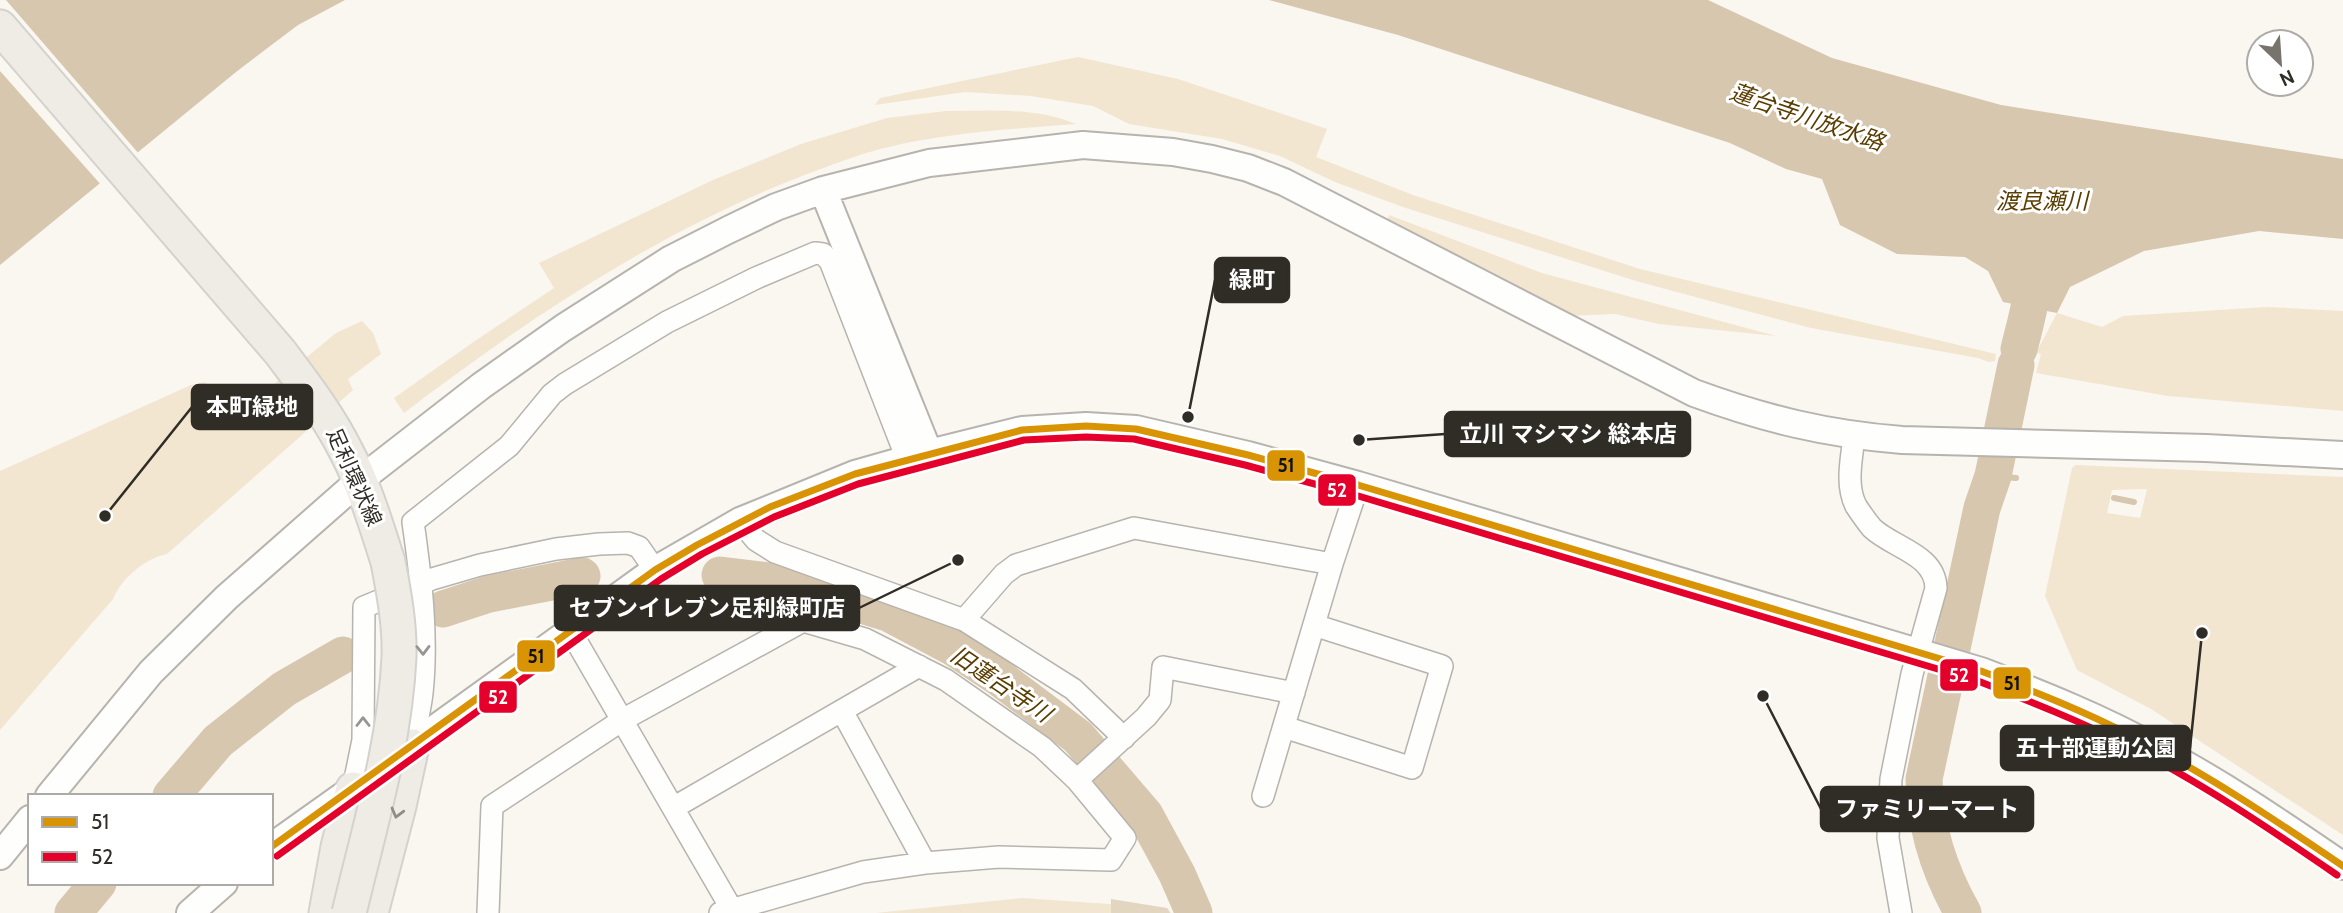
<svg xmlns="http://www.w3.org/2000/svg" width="2343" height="913" font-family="Cabin,'Noto Sans JP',sans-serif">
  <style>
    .green { fill: #f2e6d0; fill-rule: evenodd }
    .forest { fill: #e2d6c1 }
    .water { fill: #d6c7ae }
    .pier { fill: #faf6f0 }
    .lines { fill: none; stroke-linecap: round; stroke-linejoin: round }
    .stream { stroke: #d6c7ae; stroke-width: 6 }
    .river { stroke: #d6c7ae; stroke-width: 37 }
    .minor-casing { stroke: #b7b3ae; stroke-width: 24 }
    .tertiary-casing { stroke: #b7b3ae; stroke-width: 30 }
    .primary-casing { stroke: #d4d2ce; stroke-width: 37 }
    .minor { stroke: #fefefd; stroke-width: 21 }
    .tertiary { stroke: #fefefd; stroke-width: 26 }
    .primary { stroke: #efece6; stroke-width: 33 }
    .primary-bridge-casing { stroke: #d4d2ce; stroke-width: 37; stroke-linecap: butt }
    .primary-bridge { stroke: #efece6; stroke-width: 33 }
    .bus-1-casing { stroke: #fff; stroke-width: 12 }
    .bus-2-casing { stroke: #fff; stroke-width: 12 }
    .bus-1 { stroke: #d99406; stroke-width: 7 }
    .bus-2 { stroke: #e4002b; stroke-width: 7 }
    .oneway { stroke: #979592 }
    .oneway2 { stroke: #908c86 }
    .labels { text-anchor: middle; stroke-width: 6; stroke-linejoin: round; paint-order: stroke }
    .street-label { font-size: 21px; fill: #302c26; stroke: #fff }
    .water-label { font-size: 23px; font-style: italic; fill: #5a3e00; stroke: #fff }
    .leader { fill: none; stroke: #302c26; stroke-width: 2.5 }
    .callout-dot { fill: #302c26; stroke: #fff; stroke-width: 2.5 }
    .callout { fill: #302c26; stroke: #302c26; stroke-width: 2.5 }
    .callout-label { font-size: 23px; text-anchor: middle; font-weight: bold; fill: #fff }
    .line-badge { stroke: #fff; stroke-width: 2.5 }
    .badge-label { font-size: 19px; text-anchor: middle; font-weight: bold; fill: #fff }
    .pale-badge-label { font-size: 19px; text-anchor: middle; font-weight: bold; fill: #111 }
  </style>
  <rect width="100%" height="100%" fill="#faf6f0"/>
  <path class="green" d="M1078,57L1178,79L1327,129L1316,157L1413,195L1640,269L1996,354L1995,361L1989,362L1978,358L1811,328L1636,281L1403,207L1335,182L1280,156L1222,139L1129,124L1093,106L1031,96L965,92L875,105L880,98Z
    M946,111C990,111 1036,107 1076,124C1015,129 953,132 893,146C864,152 835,164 807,174C662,229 527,319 404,413L394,398L472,343L554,288L539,263L713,180L801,144L887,118Z
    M1389,215L1542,273L1776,336L1659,324L1615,314L1565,316L1387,222Z
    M2267,307L2343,311V411L2168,396L2036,373L2041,354L2036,353L2057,313L2102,327L2123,316Z
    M362,321L373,333L381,354L348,379L353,390L167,554C145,558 121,579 113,599L0,730V471L191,385L205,382L224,405L239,413L336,333Z
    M2076,465L2343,477V835L2151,709L2077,670L2045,596L2072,468ZM2147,489L2140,518L2107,513L2112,490Z
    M1022,898L1167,908L1171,913H876Z"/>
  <path class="forest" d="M1111,899L1167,908L1170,913H1111Z"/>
  <path class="water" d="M0,0H345L298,25L236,72L0,265Z
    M1269,0H1708L1832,58L2001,105L2343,159V239L2259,231L2144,251L2070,287L2057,313L2003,302L1988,271L1965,257L1897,254L1840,225L1822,179L1786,169L1730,143L1398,35Z"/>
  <path class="pier" d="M0,0H6L140,155L102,186L0,71Z"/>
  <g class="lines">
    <path class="stream" d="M1993,476L2016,478
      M2114,498L2134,502"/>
    <path class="river" d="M2019,349C2026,320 2037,287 2031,257
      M720,575L794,584L888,613L954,648L998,677L1078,737L1145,815L1177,874L1194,913
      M443,609L489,594L582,576
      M171,796L218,741L284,689L343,655
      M73,913L98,883
      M1963,913C1939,871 1925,828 1924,779L1982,508L1993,476L2016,365"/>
    <g class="minor-casing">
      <path id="minor" d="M1854,436C1852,458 1845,484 1856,506C1860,512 1867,522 1872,528C1893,548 1935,554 1936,588L1912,674L1891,779L1888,838L1901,913
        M740,521L756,540L775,552L964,620L1073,689L1124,738
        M964,620L1004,574L1016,565L1134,528L1332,564
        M571,632L731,908
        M842,711L925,863
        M1284,727L1412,768L1442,666L1314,625
        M412,746C415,729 420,711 422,693C428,637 421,578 413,522L509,446L552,394L565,384L667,322L756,278L815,253L823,254L830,261L907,459
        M1077,780L1146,717L1160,700L1163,667L1294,693
        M353,789L363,740L364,607L432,579L480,565L556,549L599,544L628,543L639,547L655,570
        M1263,796L1332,564L1358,485
        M673,808L919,666
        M488,913L492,806L624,719L803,621L865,639L946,680L1042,747L1077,780L1125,838L1111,860L999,857L925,863L863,872L720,913"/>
    </g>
    <g class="tertiary-casing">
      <path id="tertiary" d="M823,190L929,453
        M397,756L655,570L740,521L855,474L929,453L1022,430L1086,426L1136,429L1248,455L1358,485L1981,671C2041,694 2101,718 2157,749C2222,783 2283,825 2343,866
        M49,796L151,672L227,597L360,480L481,386L563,328L671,259L728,230L776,207L823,190L929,163L1083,145L1173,152L1212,159L1248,168L1284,182L1694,393C1765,419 1826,434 1902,440L2206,448L2343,455
        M271,847L361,783
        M0,856L30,819
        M190,913L224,883"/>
    </g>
    <g class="primary-casing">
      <path id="primary" d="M0,27L280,352C304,384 328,415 346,451C364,485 376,524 388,562
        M326,913L338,847L353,789
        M371,913L399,806L412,746"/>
    </g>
    <use href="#minor" class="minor"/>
    <use href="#tertiary" class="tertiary"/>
    <use href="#primary" class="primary"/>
    <g class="primary-bridge-casing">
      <path id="primary-bridge" d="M349,913C369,829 395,744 399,657C400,625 394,593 388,562"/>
    </g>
    <use href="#primary-bridge" class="primary-bridge"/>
    <g class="bus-1-casing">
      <path id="bus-1" d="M271,847L655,570L697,545L770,507L855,474L1022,430L1086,426L1136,429L1248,455L1358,485L1981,671C2033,691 2084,711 2134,737C2207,774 2275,820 2343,866"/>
    </g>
    <g class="bus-2-casing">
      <path id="bus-2" d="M277,856L661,579L702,554L774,517L858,484L1024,440L1086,437L1134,439L1245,465L1355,495L1978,681C2029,701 2080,721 2129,746C2202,783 2270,829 2337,875"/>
    </g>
    <use href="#bus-1" class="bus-1"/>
    <use href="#bus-2" class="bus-2"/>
  </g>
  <defs><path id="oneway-chevron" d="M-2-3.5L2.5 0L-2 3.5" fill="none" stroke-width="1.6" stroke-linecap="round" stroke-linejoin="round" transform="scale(1.75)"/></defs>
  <g class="oneway">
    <use href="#oneway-chevron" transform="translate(423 650) rotate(89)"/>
    <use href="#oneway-chevron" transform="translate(363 722) rotate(-90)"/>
  </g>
  <use class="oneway2" href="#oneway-chevron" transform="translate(397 813) rotate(105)"/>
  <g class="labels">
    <g class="street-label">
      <text transform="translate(354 477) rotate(66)" y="7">足利環状線</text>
    </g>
    <g class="water-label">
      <text transform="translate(1807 117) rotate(19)" y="8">蓮台寺川放水路</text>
      <text x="2042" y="209">渡良瀬川</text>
      <text transform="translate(1001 684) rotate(34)" y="8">旧蓮台寺川</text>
    </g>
  </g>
  <path class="leader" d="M1188 417L1215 280M105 516L192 407M1359 440L1445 434M958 560L859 608M2202 633L2190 748M1763 696L1821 809"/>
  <g class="callout-dot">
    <circle cx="1188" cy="417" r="7"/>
    <circle cx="105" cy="516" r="7"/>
    <circle cx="1359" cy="440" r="7"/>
    <circle cx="958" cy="560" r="7"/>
    <circle cx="2202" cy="633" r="7"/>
    <circle cx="1763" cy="696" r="7"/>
  </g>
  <g class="callout">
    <rect x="1215" y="258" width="74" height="44" rx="7"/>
    <rect x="192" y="385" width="120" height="44" rx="7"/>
    <rect x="1445" y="412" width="245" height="44" rx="7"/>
    <rect x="555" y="586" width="304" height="44" rx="7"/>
    <rect x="2001" y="726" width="189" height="44" rx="7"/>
    <rect x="1821" y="787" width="212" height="44" rx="7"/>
  </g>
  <g class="callout-label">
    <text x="1252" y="288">緑町</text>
    <text x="252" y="415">本町緑地</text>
    <text x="1568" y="442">立川 マシマシ 総本店</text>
    <text x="707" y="616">セブンイレブン足利緑町店</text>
    <text x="2096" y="756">五十部運動公園</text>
    <text x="1927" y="817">ファミリーマート</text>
  </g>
  <g class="line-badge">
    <rect x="1266" y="449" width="40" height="33" rx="7" fill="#d99406"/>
    <rect x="1317" y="473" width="40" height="34" rx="7" fill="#e4002b"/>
    <rect x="516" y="639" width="40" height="34" rx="7" fill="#d99406"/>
    <rect x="1939" y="658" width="40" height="34" rx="7" fill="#e4002b"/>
    <rect x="1992" y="666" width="40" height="34" rx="7" fill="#d99406"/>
    <rect x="478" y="680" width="40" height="34" rx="7" fill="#e4002b"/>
  </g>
  <g class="badge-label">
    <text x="1337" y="497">52</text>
    <text x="1959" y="682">52</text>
    <text x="498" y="704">52</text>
  </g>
  <g class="pale-badge-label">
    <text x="1286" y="472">51</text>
    <text x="536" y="663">51</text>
    <text x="2012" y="690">51</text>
  </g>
  <rect x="28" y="794" width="245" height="91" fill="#ffffff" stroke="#acaba8" stroke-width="2"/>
  <rect x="42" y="817" width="35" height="10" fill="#d99406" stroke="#acaba8" stroke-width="2"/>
  <text x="91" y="829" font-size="21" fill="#302c26">51</text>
  <rect x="42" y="852" width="35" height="10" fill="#e4002b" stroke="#acaba8" stroke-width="2"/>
  <text x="91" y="864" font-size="21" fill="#302c26">52</text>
  <g transform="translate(2280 63) rotate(155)"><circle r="33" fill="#ffffff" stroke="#acaba8" stroke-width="2"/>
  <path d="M0-5L12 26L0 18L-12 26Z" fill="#77736d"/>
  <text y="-10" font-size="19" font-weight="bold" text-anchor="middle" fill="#302c26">N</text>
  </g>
</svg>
